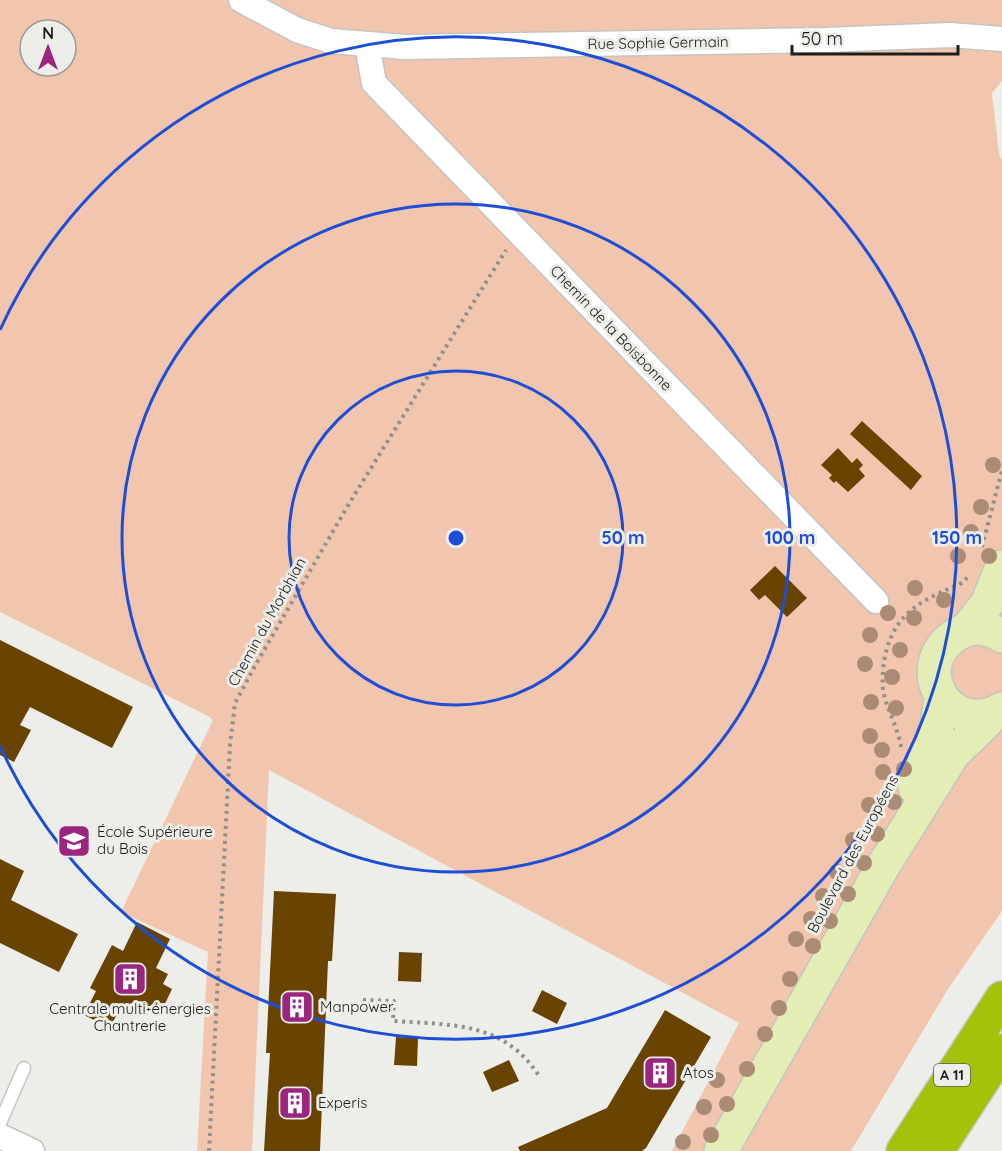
<svg xmlns="http://www.w3.org/2000/svg" width="1002" height="1151" font-family="Quicksand,sans-serif">
  <style>
    .green { fill: #f2c6ae; fill-rule: evenodd }
    .building { fill: #694300 }
    .lines { fill: none; stroke-linecap: round; stroke-linejoin: round }
    .lane-casing { stroke: #c5c4c1; stroke-width: 15 }
    .street-casing { stroke: #c5c4c1; stroke-width: 27 }
    .secondary-casing { stroke: #c5c4c1; stroke-width: 36 }
    .highway-casing { stroke: #c9c9c8; stroke-width: 36 }
    .path { stroke: #8f8f8c; stroke-width: 4; stroke-dasharray: 3 4.5; stroke-linecap: butt }
    .lane { stroke: #fff; stroke-width: 12 }
    .street { stroke: #fff; stroke-width: 24 }
    .secondary { stroke: #e4edb6; stroke-width: 33 }
    .highway { stroke: #a4c20a; stroke-width: 33 }
    .tree { fill: #ab8b74 }
    .ring { fill: none; stroke: #1d4ed8; stroke-width: 3 }
    .labels { text-anchor: middle; stroke-width: 6; stroke-linejoin: round; paint-order: stroke }
    .shield { fill: #edede9; stroke: #5b5b59; stroke-width: 1.5 }
    .shield-label { font-size: 14px; font-weight: bold; fill: #1d1c1b }
    .street-label { font-size: 15px; fill: #1d1c1b; stroke: #edede9 }
    .poi-label { font-size: 15px; fill: #1d1c1b; stroke: #edede9; text-anchor: start }
    .centre { fill: #1d4ed8; stroke: #edede9; stroke-width: 3 }
    .ring-label { font-size: 18px; text-anchor: middle; font-weight: bold; fill: #1d4ed8; stroke: #edede9; stroke-width: 6; stroke-linejoin: round; paint-order: stroke }
  </style>
  <rect width="100%" height="100%" fill="#edede9"/>
  <path class="green" d="M0,0H1002V81L992,93L999,154L1002,160V911L948,989L851,1151H672L739,1023L269,770L252,1151H197L208,952L121,912L213,720L208,716L0,612ZM30,30H66V66H30Z"/>
  <path class="building" d="M862,421L922,476L911,490L850,434Z
    M838,448L852,463L857,458L863,465L859,469L865,476L848,492L836,481L834,483L829,478L832,475L821,465Z
    M775,566L807,598L787,617L765,595L759,600L750,590Z
    M0,640L133,707L112,748L30,707L20,725L31,730L14,762L0,755Z
    M0,859L24,871L11,900L78,934L59,972L0,943Z
    M274,891L336,894L332,961H328L320,1151H264L270,1053H266Z
    M137,922L170,939L156,968L168,974L163,984L172,989L162,1010L152,1005L146,1016L122,1004L110,1028L84,1015L96,991L90,988L112,945L123,951Z
    M399,952L422,953L421,982L398,981Z
    M542,990L567,1003L557,1024L532,1011Z
    M665,1010L711,1037L646,1148L642,1151H520L518,1147L607,1108Z
    M396,1037L418,1038L417,1066L394,1065Z
    M509,1060L519,1081L492,1092L483,1072Z"/>
  <g class="lines">
    <g class="lane-casing">
      <path id="lane" d="M0,1123L24,1068"/>
    </g>
    <g class="street-casing">
      <path id="street" d="M241,0L297,30L331,41L405,47L827,40L950,35L1002,39
        M367,45L374,83L876,601
        M0,1136L32,1151"/>
    </g>
    <g class="secondary-casing">
      <path id="secondary" d="M967,629L987,604L1002,567
        M1002,636C991,628 975,626 963,631C903,659 947,741 1002,709
        M915,787L936,733L941,697
        M721,1151L882,868L953,754L995,713"/>
    </g>
    <g class="highway-casing">
      <path id="highway" d="M903,1151L1002,998
        M937,1151L1002,1051"/>
    </g>
    <path class="path" d="M982,547L1002,470
      M901,747C898,727 886,709 883,689C882,677 883,664 886,652C897,610 925,599 962,583L968,577
      M856,854L887,791
      M363,1000L394,1001L393,1021C450,1025 504,1021 539,1076
      M209,1151L230,745L235,703L256,664L350,502L506,250"/>
    <use href="#lane" class="lane"/>
    <use href="#street" class="street"/>
    <use href="#secondary" class="secondary"/>
    <use href="#highway" class="highway"/>
  </g>
  <g class="tree">
    <circle cx="993" cy="465" r="8"/>
    <circle cx="981" cy="507" r="8"/>
    <circle cx="971" cy="532" r="8"/>
    <circle cx="958" cy="556" r="8"/>
    <circle cx="989" cy="556" r="8"/>
    <circle cx="915" cy="588" r="8"/>
    <circle cx="944" cy="600" r="8"/>
    <circle cx="888" cy="613" r="8"/>
    <circle cx="914" cy="618" r="8"/>
    <circle cx="870" cy="635" r="8"/>
    <circle cx="900" cy="650" r="8"/>
    <circle cx="865" cy="664" r="8"/>
    <circle cx="892" cy="677" r="8"/>
    <circle cx="871" cy="702" r="8"/>
    <circle cx="896" cy="708" r="8"/>
    <circle cx="870" cy="736" r="8"/>
    <circle cx="882" cy="750" r="8"/>
    <circle cx="904" cy="769" r="8"/>
    <circle cx="883" cy="772" r="8"/>
    <circle cx="894" cy="802" r="8"/>
    <circle cx="869" cy="805" r="8"/>
    <circle cx="877" cy="834" r="8"/>
    <circle cx="853" cy="840" r="8"/>
    <circle cx="864" cy="863" r="8"/>
    <circle cx="837" cy="872" r="8"/>
    <circle cx="848" cy="894" r="8"/>
    <circle cx="823" cy="896" r="8"/>
    <circle cx="811" cy="919" r="8"/>
    <circle cx="830" cy="921" r="8"/>
    <circle cx="796" cy="939" r="8"/>
    <circle cx="813" cy="946" r="8"/>
    <circle cx="790" cy="979" r="8"/>
    <circle cx="779" cy="1008" r="8"/>
    <circle cx="765" cy="1034" r="8"/>
    <circle cx="747" cy="1069" r="8"/>
    <circle cx="717" cy="1080" r="8"/>
    <circle cx="727" cy="1104" r="8"/>
    <circle cx="704" cy="1107" r="8"/>
    <circle cx="711" cy="1135" r="8"/>
    <circle cx="683" cy="1142" r="8"/>
  </g>
  <g class="ring">
    <circle cx="456" cy="538" r="167"/>
    <circle cx="456" cy="538" r="334"/>
    <path d="M0 330A501 501 0 1 1 0 746"/>
  </g>
  <defs>
    <g id="university-square" transform="scale(1.725)"><rect x="-9" y="-9" width="18" height="18" rx="4" fill="#9b257f" stroke="#edede9"/><path d="M0-5L7-2L0 1L-7-2ZM-4 1L0 2.5L4 1V4Q0 6-4 4Z" fill="#fff"/></g>
    <g id="building-square" transform="scale(1.725)"><rect x="-9" y="-9" width="18" height="18" rx="4" fill="#9b257f" stroke="#edede9"/><path d="M-4-6H4V6H1V3H-1V6H-4ZM-2.5-4.3h1.7v1.8h-1.7ZM.8-4.3h1.7v1.8H.8ZM-2.5-1h1.7V.8h-1.7ZM.8-1h1.7V.8H.8Z" fill="#fff"/></g>
  </defs>
  <g fill-rule="evenodd">
    <use href="#university-square" x="74" y="841"/>
    <use href="#building-square" x="130" y="979"/>
    <use href="#building-square" x="297" y="1007"/>
    <use href="#building-square" x="660" y="1073"/>
    <use href="#building-square" x="295" y="1103"/>
  </g>
  <g class="labels">
    <rect class="shield" x="934" y="1064" width="36" height="22" rx="4.5"/>
    <g class="shield-label">
      <text x="952" y="1080">A 11</text>
    </g>
    <g class="street-label">
      <text transform="translate(658 43) rotate(-1)" y="5">Rue Sophie Germain</text>
      <text transform="translate(611 328) rotate(46)" y="5">Chemin de la Boisbonne</text>
      <text transform="translate(267 622) rotate(-61)" y="5">Chemin du Morbhian</text>
      <text transform="translate(853 854) rotate(-62)" y="5">Boulevard des Européens</text>
    </g>
    <g class="poi-label">
      <text x="97" y="837">École Supérieure<tspan x="97" dy="17">du Bois</tspan></text>
      <text x="320" y="1012">Manpower</text>
      <text x="130" y="1014" text-anchor="middle">Centrale multi-énergies<tspan x="130" dy="17">Chantrerie</tspan></text>
      <text x="683" y="1078">Atos</text>
      <text x="318" y="1108">Experis</text>
    </g>
  </g>
  <circle cx="456" cy="538" r="9" class="centre"/>
  <g class="ring-label">
    <text x="623" y="544">50 m</text>
    <text x="790" y="544">100 m</text>
    <text x="957" y="544">150 m</text>
  </g>
  <g transform="translate(48 48)"><circle r="28" fill="#edede9" stroke="#9a9997" stroke-width="1.5"/>
  <path d="M0-4.5L10 22L0 15L-10 22Z" fill="#9b257f"/>
  <text y="-9" font-size="16" font-weight="bold" text-anchor="middle" fill="#1d1c1b">N</text>
  </g>
  <path d="M792 45v9h166v-9" fill="none" stroke="#1d1c1b" stroke-width="3"/>
  <text x="801" y="45" font-size="18" fill="#1d1c1b" stroke="#edede9" stroke-width="4.5" paint-order="stroke">50 m</text>
</svg>
